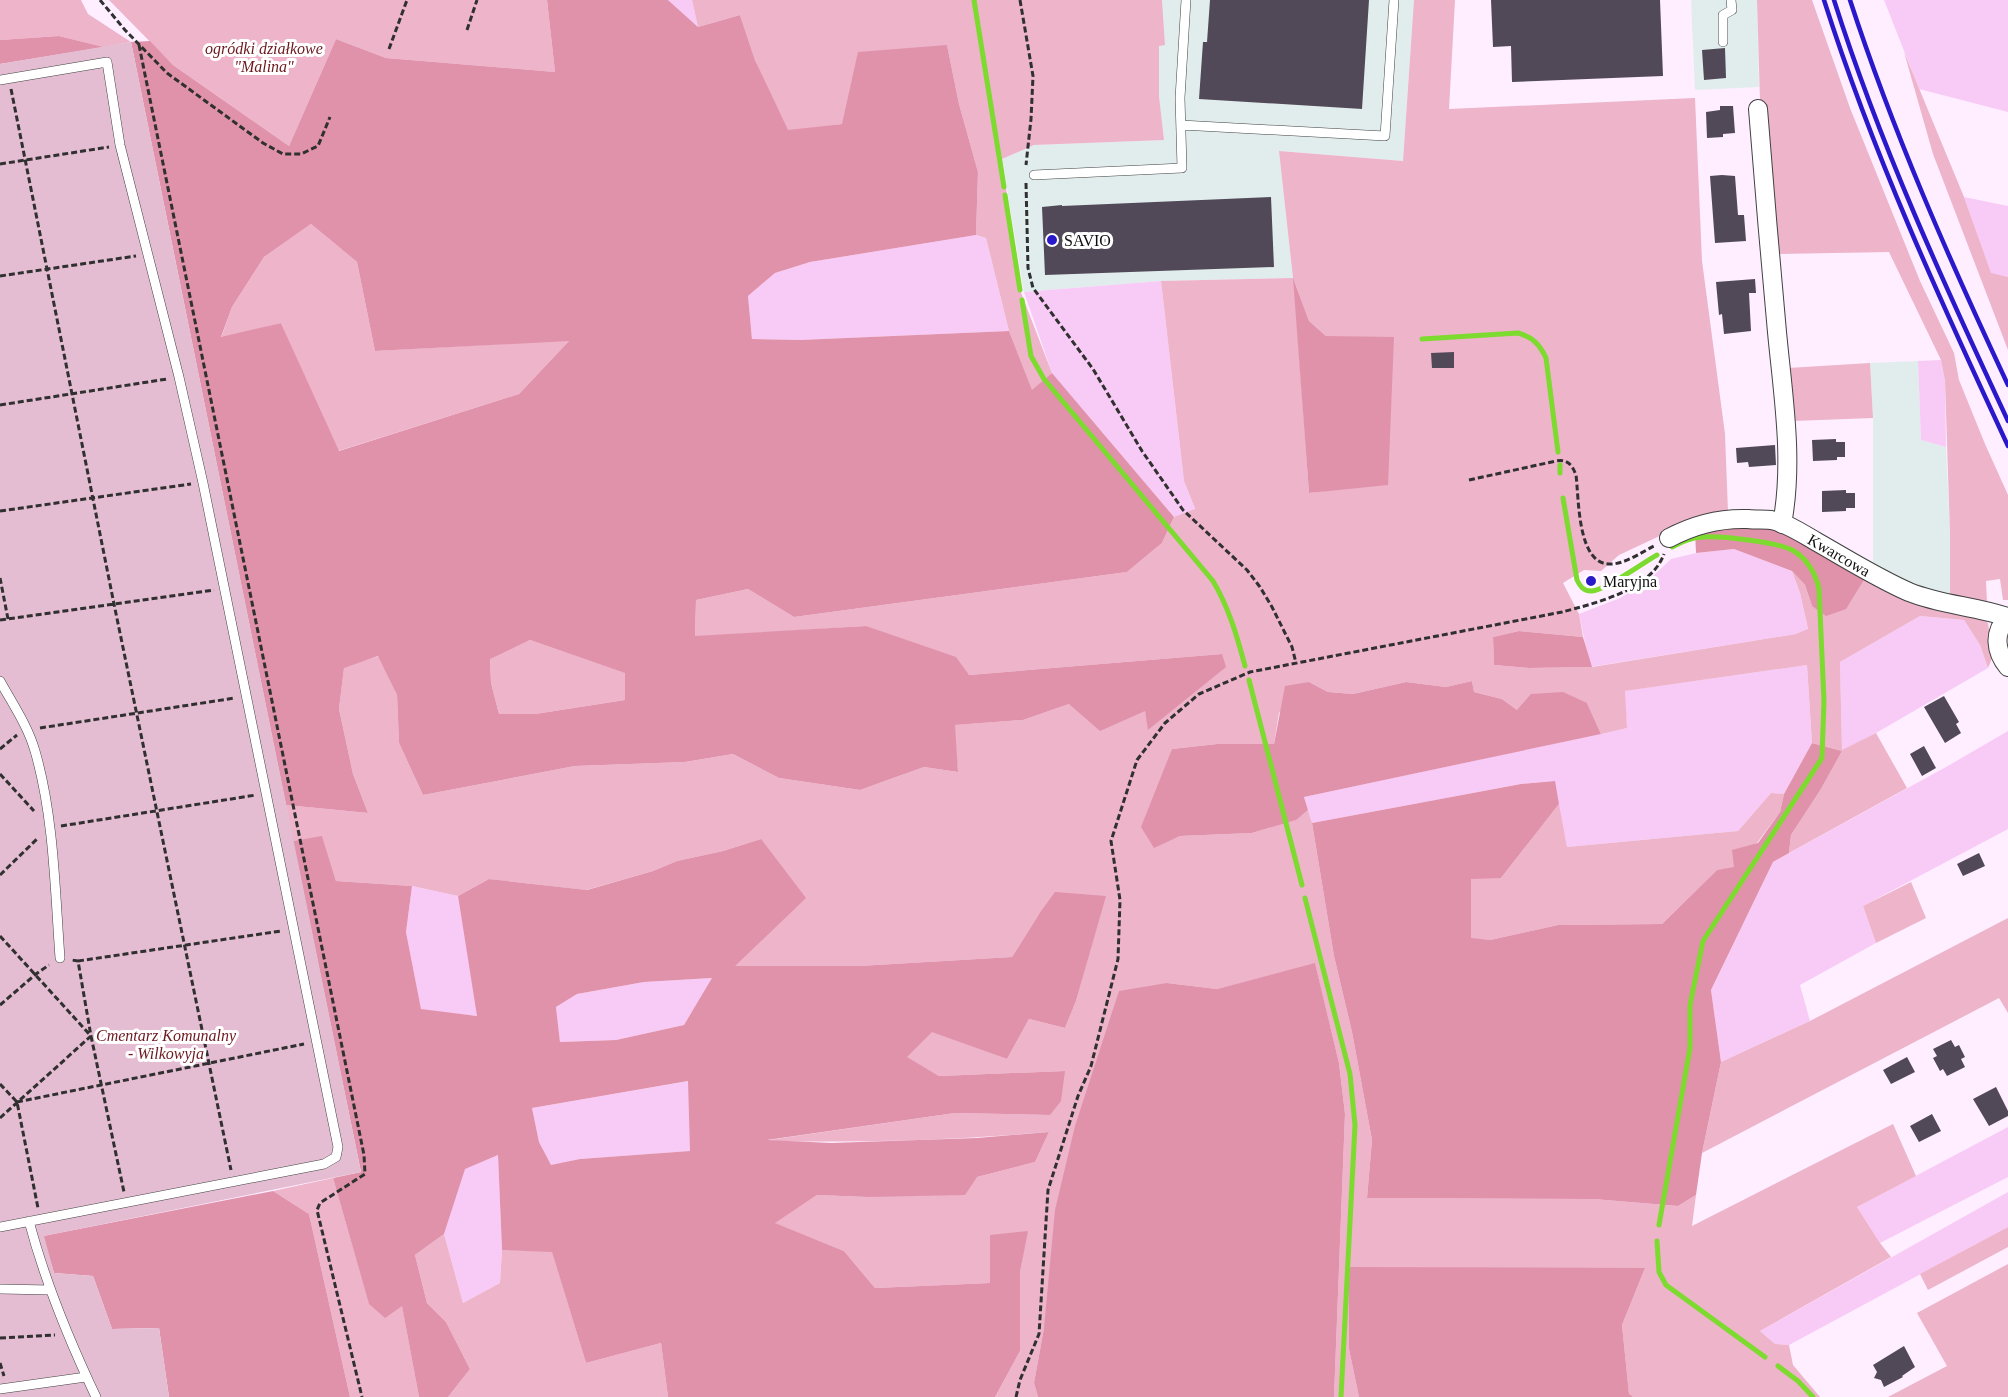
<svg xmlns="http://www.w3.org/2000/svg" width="2008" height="1397" font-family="'Times New Roman',serif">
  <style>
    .industrial { fill: #e1eded }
    .farmland { fill: #f8cbf6 }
    .green { fill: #edb4ca; fill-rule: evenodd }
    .forest { fill: #e092aa; fill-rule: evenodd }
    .cemetery { fill: #e4bdd2 }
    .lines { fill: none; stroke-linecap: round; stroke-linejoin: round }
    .stream { stroke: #7dda2e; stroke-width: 5 }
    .building { fill: #514957 }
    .service-casing { stroke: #414141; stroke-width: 10 }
    .minor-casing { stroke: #414141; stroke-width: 20 }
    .path { stroke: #303030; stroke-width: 3; stroke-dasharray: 6 3; stroke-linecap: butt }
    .service { stroke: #fff; stroke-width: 9 }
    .minor { stroke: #fff; stroke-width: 18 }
    .rail { stroke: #2919cb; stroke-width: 4.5 }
    .poi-dot { fill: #2919cb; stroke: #fff; stroke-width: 2 }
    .labels { text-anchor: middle; stroke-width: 6; stroke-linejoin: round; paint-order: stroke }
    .park-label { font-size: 16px; font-style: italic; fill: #6c181e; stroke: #fff }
    .poi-label { font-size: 16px; fill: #0e0e0e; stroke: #fff; text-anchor: start }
    .street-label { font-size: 16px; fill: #0e0e0e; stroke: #fff }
  </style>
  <rect width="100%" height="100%" fill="#feeeff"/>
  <path class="industrial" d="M1162,0H1414L1403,161L1279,151L1293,278L1161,281L1024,292L1002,159L1034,145L1164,140L1159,96V45H1165Z
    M1691,0H1757L1759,87L1695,90Z
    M1918,361L1921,440L1946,447L1950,534V596L1924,589L1873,566V418L1870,363Z"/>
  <path class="farmland" d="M668,0H692L698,27Z
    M1884,0H2008V112L1919,89Z
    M1964,197L2008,206V277L1991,274Z
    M976,235L986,238L1009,331L800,340L752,339L748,296L775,273L810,262Z
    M1161,281L1184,481L1195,510L1174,517L1052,373L1024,292Z
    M1941,360L1945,381L1946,447L1921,440L1918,361Z
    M1734,549L1792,571L1800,593L1808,630L1796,634L1590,667L1579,614L1620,598L1647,582L1671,559L1696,553Z
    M1920,616L1964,620L1980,645L1988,668L1876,733L1842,751L1840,662Z
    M1807,665L1812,743L1784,794L1771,793L1738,831L1567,847L1554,781L1521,784L1312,823L1304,797L1627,728L1624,691Z
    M2008,731V829L1863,906L1876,943L1800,985L1810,1021L1721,1062L1711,990L1773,862L1946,767Z
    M412,886L458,896L478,1016L421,1010L406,932Z
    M713,978L684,1025L616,1040L560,1042L556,1007L577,994L644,982Z
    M689,1081L691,1151L580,1159L551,1166L539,1142L532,1108Z
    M2008,1127V1177L1880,1243L1857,1207Z
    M498,1155L502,1250L500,1283L463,1303L444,1234L464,1169Z
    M2008,1192V1227L1789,1345L1775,1344L1760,1331Z"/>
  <path class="green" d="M0,0H81L88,14L131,42L104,47L59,36L0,40Z
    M109,0H547L555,72L386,58L336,39L289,146L173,65Z
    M692,0H1162L1165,45L1159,46V96L1164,140L1034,145L1002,159L1020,290L1052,373L1032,391L1009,331L986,238L976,235L978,172L959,104L947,45L842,124L787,131L755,60L740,15L698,27Z
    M1414,0H1455L1449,109L1695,98L1702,261L1725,434L1728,512L1698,518L1619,555L1601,571L1584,570L1563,583L1579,614L1583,637L1519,631L1493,637L1494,665L1529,668L1592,667L1796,634L1808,629L1800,593L1792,571L1805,585L1812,606L1865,578L1981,618L1988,623L1993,656L1988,668L1980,645L1964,620L1920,616L1840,662L1842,750L1876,733L1907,788L1789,853L1791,835L1821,789L1842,751L1812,743L1807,665L1625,691L1627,728L1601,734L1587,703L1517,710L1502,699L1474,692L1472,681L1446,687L1406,682L1353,694L1328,692L1309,682L1279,713L1274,744H1217L1172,749L1154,847L1180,836L1252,833L1295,820L1308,810L1312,823L1334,956L1352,1032L1372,1140L1367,1198L1593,1199L1678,1206L1696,1195L1692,1226L1893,1124L1916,1176L1857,1207L1880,1243L1891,1257L1760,1331L1775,1344L1789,1345L1793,1365L1820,1397H1633L1629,1395L1622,1325L1645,1268L1349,1349L1359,1397H1334L1345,1114L1339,1063L1315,964L1217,989L1167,983L1044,1328L1034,1383L1038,1397H995L1020,1351V1272L1027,1231L990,1283L875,1288L844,1251L774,1223L817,1195L867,1197L977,1177L1035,1162L1049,1132C953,1140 858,1143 762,1141L955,1113L1050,1115L1064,1071L939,1076L906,1057L932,1031L1007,1059L1029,1019L1065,1028L1076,1001L1105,896L1039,914L1012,957L859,966H734L761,839L723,851L677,861L653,871L586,890L489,879L458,896L412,886L336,881L322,837L293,841L286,805L368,813L353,774L339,709L344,667L379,656L397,695L399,743L423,795L575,766L685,762L733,754L779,778L860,790L924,767L958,772L954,725L1023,720L1069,704L1145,711L1149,729L1222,654L969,675L866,626L695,637L696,600L748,589L794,617L1127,572L1162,543L1174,517L1195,509L1184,481L1161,281L1293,278L1279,151L1403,161ZM1294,281L1309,321L1326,336L1349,488L1309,493Z
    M1757,0H1812L1850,108L1920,281L1954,353L1959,380L1985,444L2008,495V600H2003L2000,579L1986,581L1987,603L1950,596V534L1945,381L1941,360L1889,252L1778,254L1764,109L1760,100Z
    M1904,52L1964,197L1991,273L2008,277V350L1933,154Z
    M311,224L357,262L375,351L570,340L519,394L338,451L281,323L221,338L232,307L264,257Z
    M1870,363L1873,418L1793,421L1788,368Z
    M530,640L626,673L625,700L535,714H499L491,683L490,658Z
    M1771,793L1784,794L1780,812L1757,843L1735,868L1717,870L1662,924L1558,925L1490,940L1471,939V878H1501L1559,804L1567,847L1738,831Z
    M1911,882L1926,918L1876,943L1863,906Z
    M2008,918V1013L1999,998L1702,1153L1721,1062L1810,1021Z
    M333,1178L369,1303L402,1305L419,1397H350L309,1214L273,1191Z
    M2008,1227V1247L1928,1290L1920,1274Z
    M444,1234L463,1303L500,1283L502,1250L552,1251L586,1363L661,1343L668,1397H448L470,1369L446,1322L427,1303L415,1255Z
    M2008,1264V1397H1888L1947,1366L1917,1313Z"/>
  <path class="forest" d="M547,0H668L698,27L740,15L755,60L788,130L842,124L858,52L947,45L959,104L978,172L976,235L810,262L775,273L748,296L752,339L800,340L1009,331L1032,390L1052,373L1174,517L1162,543L1127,572L794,617L748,589L696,600L695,636L866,626L956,657L969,675L1222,654L1226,667L1148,730L1145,711L1100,731L1069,704L1023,720L955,725L958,772L924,767L860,790L779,778L733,754L685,762L575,766L423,795L399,743L397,695L378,656L344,668L339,709L353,774L368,813L286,805L131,42L150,41L173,65L289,146L336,39L386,58L555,72ZM311,224L357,262L375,351L569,341L519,394L339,451L281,323L221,337L232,307L264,257ZM530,640L625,673V700L535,714H499L491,683L490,659Z
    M59,36L104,47L0,64V40Z
    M1293,278L1309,321L1326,336L1394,337L1388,485L1309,493Z
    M1722,524L1783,529L1865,578L1846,609L1826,616L1812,606L1805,585L1792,571L1734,549L1696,553L1695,531Z
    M1519,631L1583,637L1592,667L1529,668L1494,665L1493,637Z
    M1472,681L1474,692L1502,699L1517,710L1531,694L1563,692L1587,703L1601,734L1304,797L1308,810L1296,820L1252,833L1180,836L1154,848L1141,827L1172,749L1217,744H1274L1285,686L1309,682L1328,692L1353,694L1406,682L1446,687Z
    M1812,743L1842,751L1821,789L1791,835L1789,853L1773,862L1711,990L1721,1062L1702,1153L1696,1195L1678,1206L1593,1199L1367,1198L1372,1140L1352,1032L1334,956L1312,823L1521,784L1555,781L1559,804L1501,878L1471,879V938L1490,940L1558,925L1662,924L1717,870L1734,867L1732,850L1758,843L1780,812L1784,794Z
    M322,836L336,881L412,886L406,932L421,1009L477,1016L458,896L489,879L587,890L653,871L677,861L723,851L761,839L806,898L735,966H859L1012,957L1039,914L1055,892L1106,896L1076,1001L1065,1028L1029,1019L1007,1059L932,1032L907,1057L939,1076L1065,1071L1061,1101L1050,1115L955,1113L767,1140L831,1143L977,1138L1049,1132L1035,1162L977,1177L965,1195L867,1197L817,1195L775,1223L844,1251L875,1288L990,1283V1235L1028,1231L1020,1272V1351L995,1397H668L661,1343L586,1363L552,1252L502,1250L498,1155L465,1169L444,1234L415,1255L427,1303L446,1322L470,1369L448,1397H419L402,1306L385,1318L369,1304L333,1178L361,1172L293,841ZM712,978L684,1025L616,1040L560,1042L556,1007L577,994L644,982ZM688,1081L690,1151L580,1159L551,1165L539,1142L532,1108Z
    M1315,963L1339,1063L1345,1114L1334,1397H1038L1034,1383L1044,1328L1055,1210L1075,1126L1119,991L1167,983L1217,989Z
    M273,1191L309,1214L350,1397H169L159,1328L112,1329L93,1276L54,1273L43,1236Z
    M1349,1267L1645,1268L1622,1325L1629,1394L1633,1397H1359L1349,1349Z"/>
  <path class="cemetery" d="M131,42L361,1172L44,1236L54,1273L93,1276L112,1329L159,1328L169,1397H0V64Z"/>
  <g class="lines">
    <path class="stream" d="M974,0L1004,187
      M1005,195L1020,290
      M1022,300L1031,356L1044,379L1213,581C1229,608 1237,636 1245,666
      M1422,339L1518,333C1533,337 1540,345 1546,358L1558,452
      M1560,465V473
      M1563,498L1577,580C1580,586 1583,591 1591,591C1603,592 1644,562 1657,555
      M1249,680L1302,885
      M1305,898L1350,1074L1355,1125L1341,1397
      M1659,1225L1690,1048V1005L1703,941L1822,758L1824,701L1819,589C1816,574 1807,559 1794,551C1779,542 1722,536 1703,537C1692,537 1682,542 1672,547
      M1657,1241L1659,1272L1666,1285L1765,1357
      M1778,1366L1798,1381L1813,1397"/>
  </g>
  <path class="building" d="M1210,0H1369L1362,109L1199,99L1203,42H1207Z
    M1491,0H1660L1663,76L1512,82L1511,46L1493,47Z
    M1725,48L1726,78L1704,80L1702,50Z
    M1720,106H1733L1735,133L1723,134V137L1707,138L1706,112L1720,110Z
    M1722,175L1735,176L1738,215H1744L1746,241L1715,243L1710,176Z
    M1271,197L1274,267L1045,275L1042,207L1062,205V206Z
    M1755,279L1756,293H1749L1751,331L1724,334L1722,314L1719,315L1716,282Z
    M1454,352V368H1432L1431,353Z
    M1836,439V442H1845V457H1837V460L1813,461L1812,440Z
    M1775,445L1776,465L1749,467L1748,462L1737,463L1736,448Z
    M1846,490V493H1855V508H1846V511L1822,512V491Z
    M1944,696L1959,722L1956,724L1961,733L1945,743L1924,707Z
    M1924,746L1936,768L1922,776L1910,754Z
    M1979,853L1985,866L1963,876L1957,864Z
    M1951,1040L1955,1047L1959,1045L1965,1057L1961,1059L1965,1067L1947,1076L1943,1069L1940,1071L1933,1058L1937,1056L1933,1049Z
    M1907,1057L1915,1072L1891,1084L1883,1070Z
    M1996,1087L2008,1111V1116L1989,1126L1973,1099Z
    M1932,1114L1941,1131L1919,1142L1910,1126Z
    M1904,1346L1915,1367L1902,1376L1903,1377L1884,1387L1881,1380L1874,1378L1877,1372L1873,1365Z"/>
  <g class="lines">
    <g class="service-casing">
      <path id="service" d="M1723,42V15L1732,10L1731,0
        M0,80L107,62L120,145L179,377L203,483L338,1147L336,1157L324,1164L0,1227
        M1181,125L1385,136L1394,0
        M1034,175L1182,168L1180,98L1186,0
        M0,681C12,703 28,726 35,751C54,816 55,891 60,958
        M29,1221C45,1282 69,1340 96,1397
        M0,1289L50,1290
        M0,1389L86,1377"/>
    </g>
    <g class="minor-casing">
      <g id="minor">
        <path d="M1758,109C1764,183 1770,258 1777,332C1783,396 1794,461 1782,524"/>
        <path id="s1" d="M1669,538C1695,524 1719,518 1748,519C1756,520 1764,519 1771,520C1787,523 1803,534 1817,542C1847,559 1877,578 1909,592C1941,605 1975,606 2007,617"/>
        <path d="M2008,617C1993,632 1995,651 2008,667"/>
      </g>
    </g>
    <path class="path" d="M100,0L125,30L167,73L263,143L283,154H301L318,146L330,117
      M1020,0L1033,76L1031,119L1026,165
      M467,30L477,0
      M139,45L364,1155L365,1174L320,1203L317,1210L362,1397
      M389,49L407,0
      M11,89L114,604L231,1170
      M0,164L109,147
      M1026,183L1028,268L1033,288L1093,369L1142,451L1183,510L1247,570L1260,587L1272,607L1292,647L1296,663
      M0,276L136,256
      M0,405L167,379
      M1469,480L1556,461C1568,459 1572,465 1576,475C1579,498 1577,566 1611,564C1625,564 1642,552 1654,546
      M0,511L191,484
      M0,578L8,619
      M0,620L214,590
      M40,728L235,698
      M0,749L17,735
      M0,774L34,811
      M61,826L256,795
      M0,875L38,838
      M0,936L91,1036L124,1192
      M78,961L281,931
      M0,1005L36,974L49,965
      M0,1084L17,1102L38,1208
      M17,1102L304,1044
      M0,1118L91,1036L78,961L72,960
      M0,1338L55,1335
      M0,1363L4,1376
      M1016,1397L1020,1380L1039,1334L1048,1190L1078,1096L1091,1066L1118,959L1120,900L1111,841L1137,760L1165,723L1199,694L1250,672L1562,612C1596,603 1651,590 1664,554"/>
    <use href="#service" class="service"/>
    <use href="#minor" class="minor"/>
    <path class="rail" d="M1824,0C1873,154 1940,300 2008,446
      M1834,0C1880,145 1944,284 2008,421
      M1850,0C1893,132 1949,259 2008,385"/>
  </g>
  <g class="poi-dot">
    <circle cx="1052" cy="240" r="6"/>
    <circle cx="1591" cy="581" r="6"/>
  </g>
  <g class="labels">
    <g class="park-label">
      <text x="264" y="54">ogródki działkowe<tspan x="264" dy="18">"Malina"</tspan></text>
      <text x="166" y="1041">Cmentarz Komunalny<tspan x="166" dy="18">- Wilkowyja</tspan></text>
    </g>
    <g class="poi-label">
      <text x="1064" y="246">SAVIO</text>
      <text x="1603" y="587">Maryjna</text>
    </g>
    <g class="street-label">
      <text dy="6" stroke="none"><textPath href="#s1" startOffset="182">Kwarcowa</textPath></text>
    </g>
  </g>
</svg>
